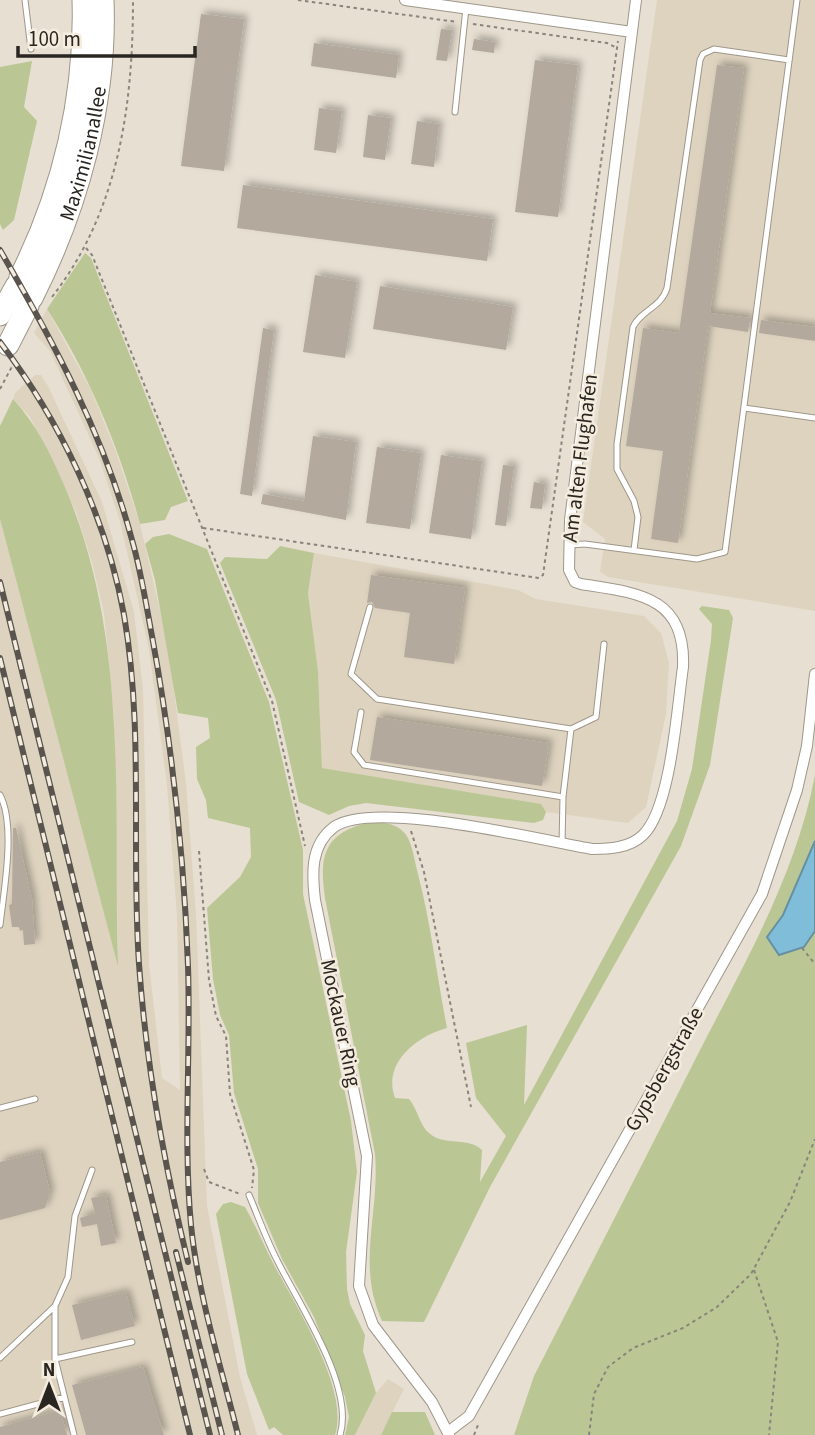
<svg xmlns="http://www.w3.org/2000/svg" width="815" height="1435" font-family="'Source Sans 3',sans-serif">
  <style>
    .built { fill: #ded3bf }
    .green { fill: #bac794 }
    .water { fill: #80bdd9; stroke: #6690a2; stroke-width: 2 }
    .building { fill: #b3a99d; filter: url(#shadow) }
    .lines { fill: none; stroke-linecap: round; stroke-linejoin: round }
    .lane-casing { stroke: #9e978a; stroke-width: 7 }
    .street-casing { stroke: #9e978a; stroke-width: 12 }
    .highway-casing { stroke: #9e978a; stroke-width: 23 }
    .path { stroke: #8a857b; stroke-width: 2; stroke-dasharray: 3.5 3.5; stroke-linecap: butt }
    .lane { stroke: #fff; stroke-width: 5 }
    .street { stroke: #fff; stroke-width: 10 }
    .highway { stroke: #fff; stroke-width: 21 }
    .rail-casing { stroke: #59554e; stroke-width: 6 }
    .rail { stroke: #f4ecde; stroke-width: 3.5; stroke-dasharray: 10; stroke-linecap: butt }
    .labels { text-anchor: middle; stroke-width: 5; stroke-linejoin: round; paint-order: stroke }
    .street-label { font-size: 21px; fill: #292621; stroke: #f4ecde }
  </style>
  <defs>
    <filter id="shadow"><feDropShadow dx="4" dy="-4" stdDeviation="3.5" flood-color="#0004"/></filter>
  </defs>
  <rect width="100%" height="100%" fill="#e7dfd1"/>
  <path class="built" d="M657,0H815V611L608,577L600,572L605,539L583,522Z
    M47,309L91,390L116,452L140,524L168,646L186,783L196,914L207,1206L240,1377L257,1435H0V519L118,962L114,718L104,613L92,562L76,512L30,417L13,399L15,393L35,375H41L48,386L102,502L134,612L143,689L149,964L162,1078L180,1090L177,915L167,785L149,649L120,521L99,458L50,351L34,333Z
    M314,553L518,590L536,599L644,616L661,633L669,663L666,714L646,807L628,823L546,812L540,804L322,768L318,671L308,593Z
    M388,1379L404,1389L381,1435H355L376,1393Z"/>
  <path class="green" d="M32,61L24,107L37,121L14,220L3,230L0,224V67Z
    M85,253L91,258L188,501L171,507L165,520L140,524C120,450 89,374 47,309Z
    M13,399C36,424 51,454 64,485C130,637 113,804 118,966L0,519V426Z
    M169,534L207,549L269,702L303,850V894L351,1121L357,1172L346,1252L347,1289L350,1304L365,1335L363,1351L376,1393L355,1435H345L349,1417L345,1397L314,1317L282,1259L258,1203V1169L234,1093L229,1035L220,1015L213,979L207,908L240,877L251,857L250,828L208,818L206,800L197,779L196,747L210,738L208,718L178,713L155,580L145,544L153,537Z
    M280,546L314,553L308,593L318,671L322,768L541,804L546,812L543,820L534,823L366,803L349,806L329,815L299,802L276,700L220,563L225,557L267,559Z
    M702,606L729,610L733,618L710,765L681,846L490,1187L424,1322L382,1321C356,1264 380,1213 375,1154L325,898C323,882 320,861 329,846C342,823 394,811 408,838C413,848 415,863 418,874C431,924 437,977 447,1028C417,1036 382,1063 395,1098L409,1099C417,1108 420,1126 429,1133C444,1147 468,1136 482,1150L480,1182L506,1136L476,1098L466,1043L527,1025L524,1105L677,821L692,769L711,640L712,624L699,609Z
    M815,775V841L783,915L767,937L804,947L815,931V1435H514L534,1376C589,1268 644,1161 698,1054C744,964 796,875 815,775Z
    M231,1202L245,1207C256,1226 264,1246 274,1265C296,1306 350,1390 335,1435H283L274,1427L269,1430L247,1374L216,1214L223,1204Z
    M392,1412H425L435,1435H381Z"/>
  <path class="water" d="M815,841V931L804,947L779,955L767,937L783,915Z"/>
  <path class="building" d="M201,14L244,19L224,171L181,166Z
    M441,29L452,30L447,61L436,60Z
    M474,39L495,42L494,53L472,50Z
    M314,43L399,55L396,78L311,66Z
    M535,60L578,65L558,217L515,212Z
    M717,65L744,68L710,313L750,318L748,332L708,326L678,543L651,539L663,451L626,446L643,328L679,333Z
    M319,108L342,111L336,153L314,150Z
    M368,115L391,118L385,160L363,157Z
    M417,121L439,124L434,167L411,164Z
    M243,185L493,219L487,261L237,228Z
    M315,275L357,282L345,358L303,352Z
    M380,286L513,307L506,350L373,329Z
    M761,320L815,327V341L759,333Z
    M263,328L274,330L252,496L240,494Z
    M313,436L356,442L346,520L261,504L263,494L304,501Z
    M377,447L421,453L410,529L366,523Z
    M441,455L482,461L471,539L429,533Z
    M503,465L514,466L506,526L495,525Z
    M534,482L545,484L542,509L530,508Z
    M371,575L465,588L454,664L404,657L410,613L375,608L372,602L367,603Z
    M377,717L549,743L542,786L370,760Z
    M13,828H16L32,899L35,944L24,945L23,930L20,931L19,927H12L9,905L12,904Z
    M40,1152L50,1192L45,1208L0,1220V1162Z
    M106,1195L116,1243L101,1246L97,1224L82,1227L80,1218L95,1213L91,1198Z
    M126,1292L135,1326L81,1340L72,1305Z
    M143,1367L164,1435H86L72,1385Z
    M60,1410L67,1435H0V1427Z"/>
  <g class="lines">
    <g class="lane-casing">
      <path id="lane" d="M25,0L31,49
        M455,112L466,8
        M744,408L815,418
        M569,545L585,544L697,559L725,552L797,0
        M634,550L638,517L634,501L617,469V444L633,327C641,310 661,308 667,288L700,60L703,54L714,49L789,60
        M370,607L351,674L377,699L571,729L563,797L562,844
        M361,712L354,752L364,765L563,797
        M571,729L596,717L604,644
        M0,795C16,825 4,890 0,925
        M0,1108L35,1099
        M249,1195C258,1216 266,1239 277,1260C298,1303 355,1386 340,1435
        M55,1306L68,1277L75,1216L92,1170
        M0,1358L55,1306V1359L74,1435
        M55,1359L132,1342
        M0,1414L64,1397"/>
    </g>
    <g class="street-casing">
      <path id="street" d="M405,0L632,32
        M448,1432L469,1416L762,894L797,790L807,746L815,674
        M449,1435L432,1402L373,1325L359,1286L367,1156L315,900C312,874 310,845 334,827C373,799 540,840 592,849C609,849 630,848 643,835C671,808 677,708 683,667C686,596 638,593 581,584L575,582L569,570L570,520L636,0"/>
    </g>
    <g class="highway-casing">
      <g id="highway">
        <path d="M20,277C63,192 86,95 83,0"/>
        <path id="s1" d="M32,298C78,207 107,102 103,0"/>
        <path d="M0,315L16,286"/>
        <path d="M8,345L28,306"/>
      </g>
    </g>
    <path class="path" d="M298,0L457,22
      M473,24L607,43L615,47
      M86,248L92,255L272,701L305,846
      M52,297C119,211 133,105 133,0
      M0,389L16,359
      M203,528L539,578L543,575L618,41
      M411,831L424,872L471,1107
      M199,851L209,980L216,1016L226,1036L230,1094L254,1170L252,1188
      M802,948L815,964
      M204,1169L209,1182L240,1194
      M754,1270L778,1342L769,1435
      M474,1435L478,1425
      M589,1435L594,1394L608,1367L633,1348L683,1328L717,1307L751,1274L790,1202L815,1139"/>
    <use href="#lane" class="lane"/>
    <use href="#street" class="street"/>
    <use href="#highway" class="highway"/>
    <g class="rail-casing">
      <path id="rail" d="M0,250C54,343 104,435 132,540C141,571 146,604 152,636C172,745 184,856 188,966C191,1052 183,1139 191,1225C198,1296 221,1366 238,1435
        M0,342C60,421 106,516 124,615C144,730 131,848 139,964C146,1065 164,1164 188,1262
        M0,582L210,1435
        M0,658L190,1435
        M176,1252L222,1435"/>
    </g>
    <use href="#rail" class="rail"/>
  </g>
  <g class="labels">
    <g class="street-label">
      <text dy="7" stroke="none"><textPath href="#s1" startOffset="154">Maximilianallee</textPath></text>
      <text transform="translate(580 458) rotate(-83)" y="7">Am alten Flughafen</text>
      <text transform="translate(341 1023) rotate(78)" y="7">Mockauer Ring</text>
      <text transform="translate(664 1069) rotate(-61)" y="7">Gypsbergstraße</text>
    </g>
  </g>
  <g transform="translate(49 1386)" stroke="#f4ecde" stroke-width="5" paint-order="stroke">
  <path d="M0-5L12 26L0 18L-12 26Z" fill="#292621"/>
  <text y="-10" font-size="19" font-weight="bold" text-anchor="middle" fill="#292621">N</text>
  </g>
  <path d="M18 46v10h177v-10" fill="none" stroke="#292621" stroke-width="3.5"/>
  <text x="28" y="46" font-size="21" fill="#292621" stroke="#f4ecde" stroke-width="5" paint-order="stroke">100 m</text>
</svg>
